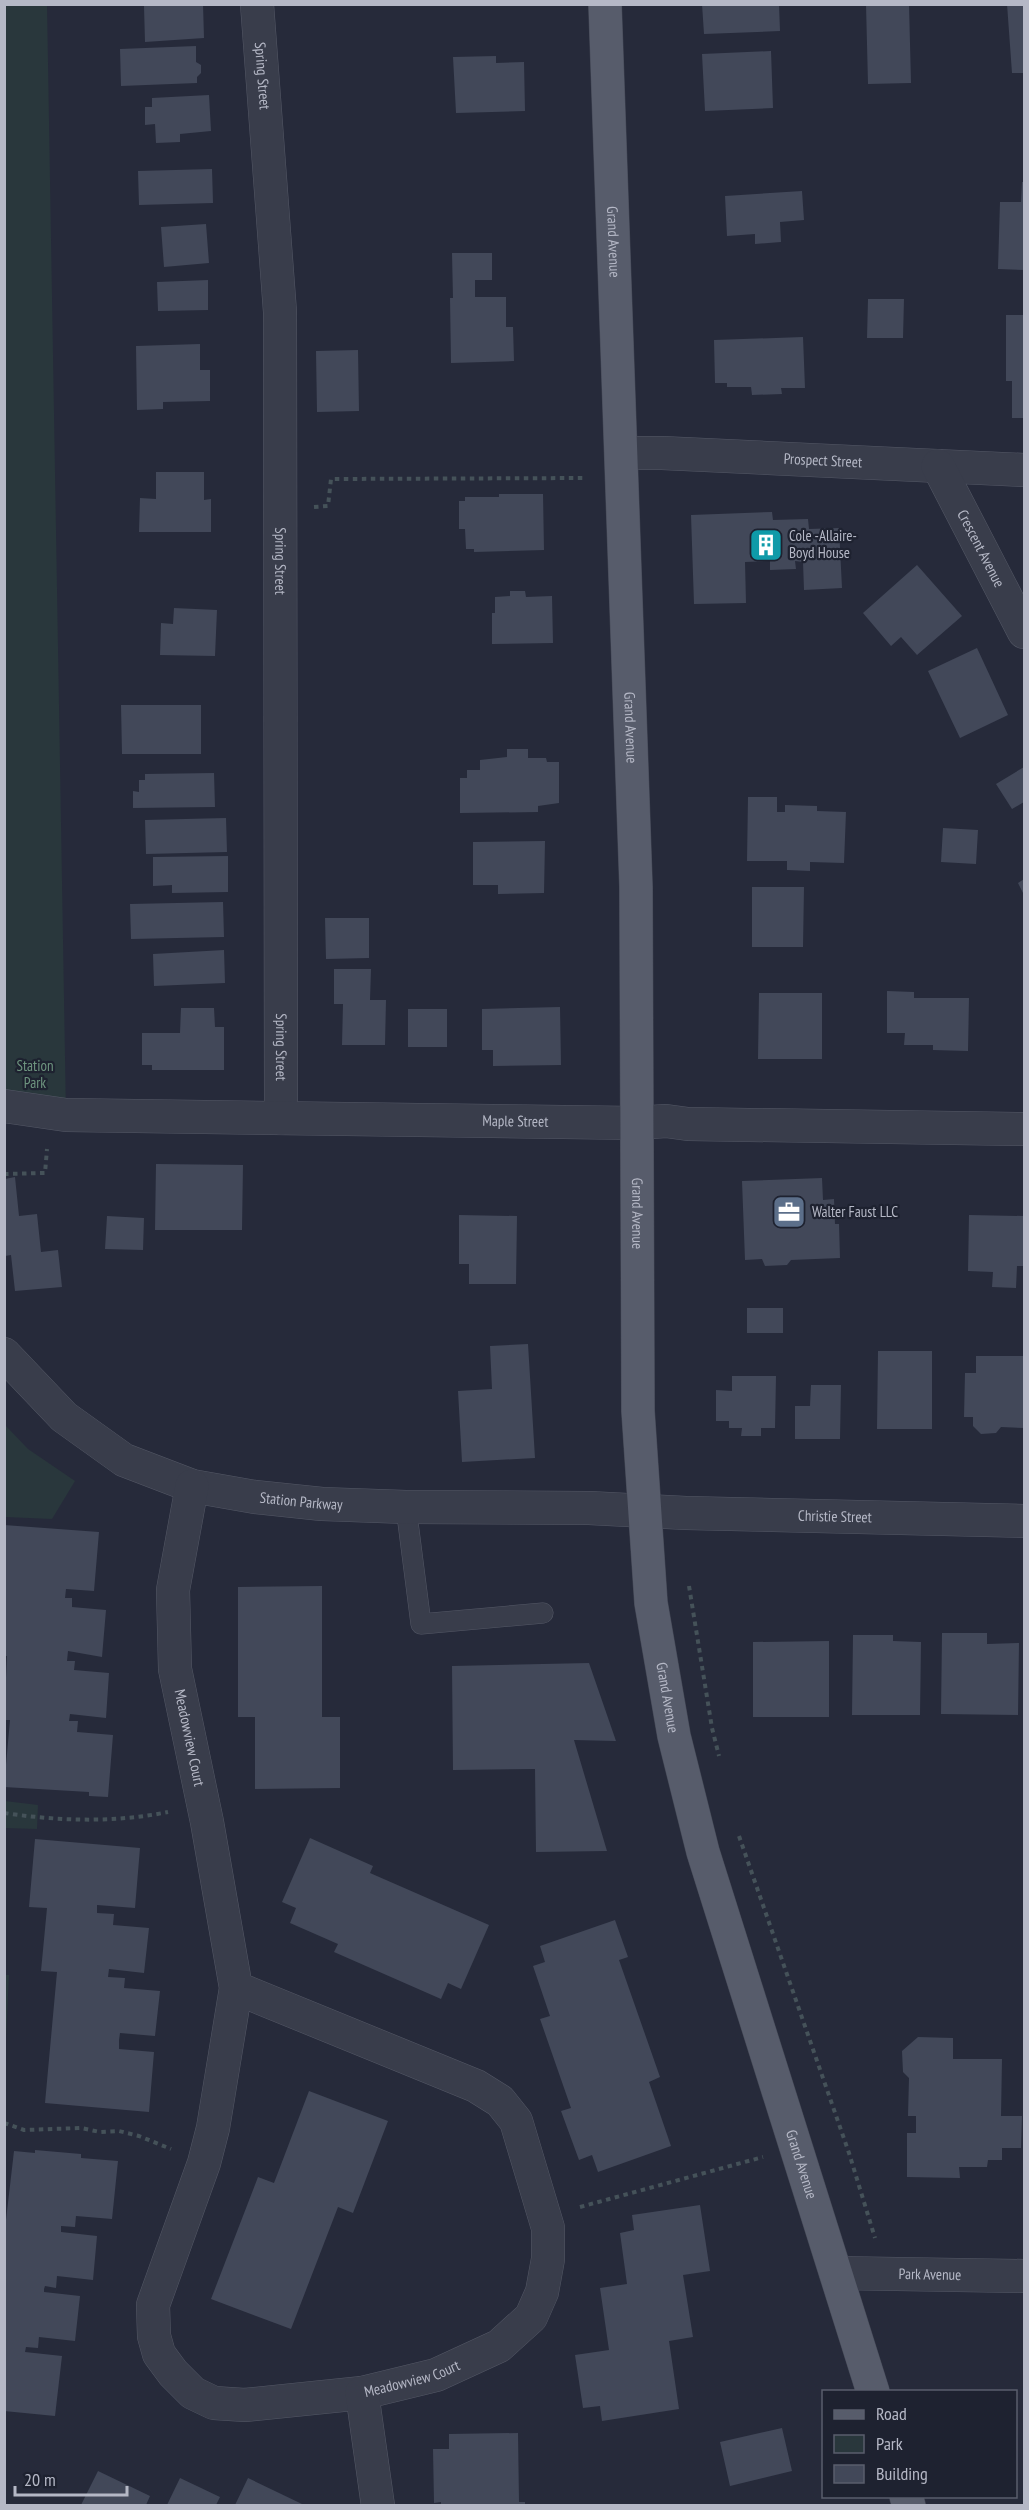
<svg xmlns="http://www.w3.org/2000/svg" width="1029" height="2510" font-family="'PT Sans Narrow',sans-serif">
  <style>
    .green { fill: #29373c }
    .building { fill: #424859 }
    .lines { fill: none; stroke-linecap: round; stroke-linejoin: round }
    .lane-casing { stroke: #545866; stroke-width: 21 }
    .street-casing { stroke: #545866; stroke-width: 34 }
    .primary-casing { stroke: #424654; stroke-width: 34 }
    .path { stroke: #455259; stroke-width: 4; stroke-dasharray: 4.5 4.5; stroke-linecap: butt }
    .lane { stroke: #393d4b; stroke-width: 20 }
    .street { stroke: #393d4b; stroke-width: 33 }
    .primary { stroke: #575c6b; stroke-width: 33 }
    .labels { text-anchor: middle; stroke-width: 4.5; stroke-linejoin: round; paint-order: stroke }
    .street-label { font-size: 15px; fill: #b5b8c6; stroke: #1e2230 }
    .poi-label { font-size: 15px; fill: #b5b8c6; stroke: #1e2230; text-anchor: start }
    .park-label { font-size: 15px; fill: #6e957f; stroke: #1e2230 }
  </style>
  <rect width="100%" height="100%" fill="#262a3a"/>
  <path class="green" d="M47,4L66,1115L5,1106L4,5Z
    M5,1425L28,1449L75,1481L52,1519L5,1517Z
    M5,1801L38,1805L37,1829L5,1828Z
    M5,1975H9L5,2060L4,1975Z"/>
  <path class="building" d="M203,4L204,38L145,42L144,6Z
    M702,4H779L780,31L704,34Z
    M866,4H909L911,83L868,84Z
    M1007,4H1024V73H1012Z
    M196,46V62L201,65V73L197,77V83L121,86L120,49Z
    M771,51L773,108L705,111L702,54Z
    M496,56V63L524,62L525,111L456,113L453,57Z
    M209,95L211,131L180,134V142L156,143L155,124L145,125V107H152V98Z
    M212,169L213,203L139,205L138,171Z
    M1022,182H1024V270L998,269L1000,202H1021Z
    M802,191L804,220L780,222L781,242L755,244V234L727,236L725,196Z
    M206,224L209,263L164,267L161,227Z
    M452,253H492V280H475V297H506V327H513L514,361L451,363L450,298H453Z
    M208,280V310L158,311L157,282Z
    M868,299H904L903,338H867Z
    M1006,315H1024V418H1012V381H1006Z
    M803,337L805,388H781L782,394L752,395L751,387H727V383H715L714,340Z
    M200,344V370H210V401L163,402V409L137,410L136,346Z
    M358,350L359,411L317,412L316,351Z
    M156,472H204V500L211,499V532H139L140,498L156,499Z
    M499,494H543L544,550L474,552V549H466L465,529H459V501H465V497H499Z
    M772,512L773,520L808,519L809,529L839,528L842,588L804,590L803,562L795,561L796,569L770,570V561L745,562L746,603L694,604L691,515Z
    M917,565L962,616L917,655L901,637L891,646L863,613Z
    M510,591H525L526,597L552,596L553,643L492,644V613H495V597L510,596Z
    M174,608L217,610L215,656L160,655L161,623L173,624Z
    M977,648L1008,715L960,738L928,671Z
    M121,705H201V754H122Z
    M507,749H528V758H546L547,762H559V803L538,806V812L460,813V778H467V770H480V760L507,757Z
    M1024,767V802L1012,809L996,784Z
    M214,773L215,807L133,808V791L139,792V780H145V774Z
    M748,797H777V812H785V805L817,806V811L846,812L844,863L810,862V871L787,870V861H747Z
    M226,818L227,852L146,854L145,820Z
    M943,828L978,830L976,864L941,862Z
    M545,841L544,893L498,894V885H473V842Z
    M228,856V892L172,893V885L153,886V857Z
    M1024,879V895L1018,883Z
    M752,887H804L803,947H752Z
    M223,902L224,937L131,939L130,904Z
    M325,918H369V958L326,959Z
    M224,950L225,983L154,986L153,954Z
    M334,969H371L370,1000H386L385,1045H342L343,1004H334Z
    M887,991L914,992V998H969L968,1051L933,1050V1045H904L905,1033H887Z
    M759,993H822V1059H758Z
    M560,1007L561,1065L493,1066V1050H482V1009Z
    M181,1008H214L215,1027H224V1070H152V1065H142V1033H180Z
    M408,1009H447V1047H408Z
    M156,1164L243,1165L242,1230H155Z
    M15,1177L19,1216L37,1214L41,1252L58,1250L62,1287L15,1291L11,1255L5,1256V1179Z
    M822,1178L823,1200L834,1199L835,1224H839L840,1258L791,1260L787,1265L765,1266L762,1259L745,1260L742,1181Z
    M459,1215L517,1216L516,1284H469V1264H459Z
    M969,1215L1024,1216V1266H1017L1016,1288L992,1287L993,1272L968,1271Z
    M107,1216L144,1218L143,1250L105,1249Z
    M747,1308H783V1333H747Z
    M528,1344L535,1458L462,1462L458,1391L492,1389L490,1346Z
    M878,1351H932V1429H877Z
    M976,1356H1024V1428L1001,1427L996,1433L981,1434L973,1426V1417H964L965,1373H976Z
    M732,1376H776L775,1428H761V1436H741L742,1428H729V1421H716V1390L732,1391Z
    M811,1385H841L840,1439H795V1406H810Z
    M4,1525L99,1532L94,1591L66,1589L65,1598H72V1607L106,1610L102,1657L68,1651L67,1661H75L74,1670L109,1673L106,1718L70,1714L69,1721H78L77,1732L113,1735L108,1797L89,1796V1792L4,1787L10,1720H4L7,1656H4Z
    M322,1586V1717H340V1788L255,1789V1717H238V1587Z
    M942,1633H987V1644L1019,1643L1018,1715L941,1714Z
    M853,1635H893V1641L921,1642L920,1715H852Z
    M829,1641V1717H753V1642Z
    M589,1663L616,1741L574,1740L607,1851L536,1852L535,1769L453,1770L452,1666Z
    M310,1838L373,1866L370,1873L489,1925L461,1989L448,1983L441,1999L334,1952L338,1944L290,1923L296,1908L282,1902Z
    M35,1839L140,1848L135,1908L97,1905V1913L114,1914L113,1925L149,1928L144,1973L109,1969L108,1977L125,1978L124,1988L160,1991L155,2036L120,2033L119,2040V2049L154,2052L149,2112L45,2103L57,1972L41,1971L47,1908L29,1907Z
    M615,1920L628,1957L619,1960L660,2077L649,2082L671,2146L598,2172L592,2155L579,2160L561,2111L571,2108L540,2019L550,2016L533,1966L545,1962L540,1946Z
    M918,2037L953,2038V2059H1002L1001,2116H1022L1021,2148H1002V2160H988L987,2167H959L960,2178L907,2177V2133H916V2116H908L909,2078L903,2072L902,2051Z
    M309,2091L388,2121L353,2213L338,2207L291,2329L211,2299L258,2177L274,2183Z
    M35,2150L81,2154V2158L118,2161L112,2219L76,2216L75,2227L61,2226V2232L97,2236L93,2280L57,2276L56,2288L45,2286L44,2289V2292L80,2296L75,2341L39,2337L38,2348L26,2347L25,2352L62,2356L55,2416L4,2411V2220H6L14,2151L35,2153Z
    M700,2205L710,2271L683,2275L693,2337L669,2341L679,2409L602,2421L600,2406L583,2408L575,2355L609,2350L600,2288L627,2284L620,2233L634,2230L632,2215Z
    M782,2428L792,2471L730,2486L720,2442Z
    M518,2433L519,2502H525V2505H441V2502L434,2503L433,2449H449V2434Z
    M98,2471L150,2496L146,2505H81Z
    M180,2478L220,2497L216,2505H167Z
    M248,2478L302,2504L301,2505H235Z"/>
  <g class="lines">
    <g class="lane-casing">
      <path id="lane" d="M406,1507L421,1624L543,1613"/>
    </g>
    <g class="street-casing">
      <g id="street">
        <path id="s1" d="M257,4L280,312L281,1118"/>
        <path id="s2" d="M622,453H662L1024,470"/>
        <path id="s3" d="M938,466L1024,632"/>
        <path id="s4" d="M4,1106L66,1115L636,1123L666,1121L688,1124L1024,1129"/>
        <path id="s5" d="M4,1354L64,1417L124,1460L192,1486L255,1497L322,1504L406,1507L589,1508L686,1513L1024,1521"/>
        <path id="s6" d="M192,1486L173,1590L175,1669L207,1822L236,1988L213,2128L204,2163L153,2305L154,2336L159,2354L173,2373L193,2393L214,2403L245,2405L362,2393L436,2375L499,2346L531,2317L542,2292L548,2259V2228L516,2121L500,2101L476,2086L236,1988"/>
        <path id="s7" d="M836,2273L1024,2276"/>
        <path d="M362,2393L378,2506"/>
      </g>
    </g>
    <g class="primary-casing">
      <g id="primary">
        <path id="s8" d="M605,4L636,887L638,1411L651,1603L674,1736L703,1852L873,2392"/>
        <path d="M906,2496L909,2506"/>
      </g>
    </g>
    <path class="path" d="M314,507L328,506L331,479L586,478
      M4,1174L45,1173L47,1149
      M689,1586L712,1728L719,1756
      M4,1813C59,1821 114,1823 168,1812
      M739,1836L849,2153L875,2238
      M4,2123L24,2130L81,2128L100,2132L119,2131L139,2136L171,2149
      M580,2207L763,2157"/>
    <use href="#lane" class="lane"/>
    <use href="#street" class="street"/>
    <use href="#primary" class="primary"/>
  </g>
  <defs>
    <g id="building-square" transform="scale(1.725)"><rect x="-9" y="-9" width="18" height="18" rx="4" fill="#0f9aa8" stroke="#1e2230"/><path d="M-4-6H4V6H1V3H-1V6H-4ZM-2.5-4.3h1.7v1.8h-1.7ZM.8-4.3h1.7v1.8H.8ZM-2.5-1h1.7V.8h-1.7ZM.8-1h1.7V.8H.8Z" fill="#fff"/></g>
    <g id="office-square" transform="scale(1.725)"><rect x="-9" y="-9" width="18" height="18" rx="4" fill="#5c6f8a" stroke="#1e2230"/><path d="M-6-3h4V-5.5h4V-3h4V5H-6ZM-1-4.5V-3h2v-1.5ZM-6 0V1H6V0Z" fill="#fff"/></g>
  </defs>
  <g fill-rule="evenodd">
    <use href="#building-square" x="766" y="545"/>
    <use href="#office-square" x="789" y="1212"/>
  </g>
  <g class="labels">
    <g class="street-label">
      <text dy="5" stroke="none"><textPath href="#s1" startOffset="72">Spring Street</textPath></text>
      <text dy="5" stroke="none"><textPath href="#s8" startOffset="238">Grand Avenue</textPath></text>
      <text dy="5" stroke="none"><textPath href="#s2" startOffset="201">Prospect Street</textPath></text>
      <text dy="5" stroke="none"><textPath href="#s3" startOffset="93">Crescent Avenue</textPath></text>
      <text dy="5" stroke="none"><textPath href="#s1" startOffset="558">Spring Street</textPath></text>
      <text dy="5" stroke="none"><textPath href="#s8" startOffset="724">Grand Avenue</textPath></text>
      <text dy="5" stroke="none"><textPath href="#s1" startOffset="1044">Spring Street</textPath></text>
      <text dy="5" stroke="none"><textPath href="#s4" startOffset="512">Maple Street</textPath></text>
      <text dy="5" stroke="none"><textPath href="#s8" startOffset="1210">Grand Avenue</textPath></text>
      <text dy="5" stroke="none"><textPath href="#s5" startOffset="344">Station Parkway</textPath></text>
      <text dy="5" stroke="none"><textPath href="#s5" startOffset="878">Christie Street</textPath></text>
      <text dy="5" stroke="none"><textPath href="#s8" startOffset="1696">Grand Avenue</textPath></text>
      <text dy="5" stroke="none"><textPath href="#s6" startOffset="255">Meadowview Court</textPath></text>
      <text dy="5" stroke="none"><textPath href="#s8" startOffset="2182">Grand Avenue</textPath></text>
      <text dy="5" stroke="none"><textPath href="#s7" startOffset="94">Park Avenue</textPath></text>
      <text dy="5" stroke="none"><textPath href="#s6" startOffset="1164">Meadowview Court</textPath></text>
    </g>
    <g class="poi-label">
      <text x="789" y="541">Cole -Allaire-<tspan x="789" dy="17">Boyd House</tspan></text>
      <text x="812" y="1217">Walter Faust LLC</text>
    </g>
    <g class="park-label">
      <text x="35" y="1071">Station<tspan x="35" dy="17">Park</tspan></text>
    </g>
  </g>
  <rect width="1029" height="2510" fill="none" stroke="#b5b8c6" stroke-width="12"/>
  <rect x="822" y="2390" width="195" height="108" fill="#1e2230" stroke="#5a5e6c" stroke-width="1.5"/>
  <rect x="834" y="2410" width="30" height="9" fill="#575c6b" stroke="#5a5e6c" stroke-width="1.5"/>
  <text x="876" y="2420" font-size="18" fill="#b5b8c6">Road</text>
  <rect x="834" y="2435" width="30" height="18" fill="#29373c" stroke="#5a5e6c" stroke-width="1.5"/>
  <text x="876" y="2450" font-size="18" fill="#b5b8c6">Park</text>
  <rect x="834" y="2465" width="30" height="18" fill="#424859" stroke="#5a5e6c" stroke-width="1.5"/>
  <text x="876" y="2480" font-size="18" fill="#b5b8c6">Building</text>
  <path d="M15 2486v9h112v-9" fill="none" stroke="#b5b8c6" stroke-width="3"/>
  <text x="24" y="2486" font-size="18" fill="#b5b8c6" stroke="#1e2230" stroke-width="4.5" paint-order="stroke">20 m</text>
</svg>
